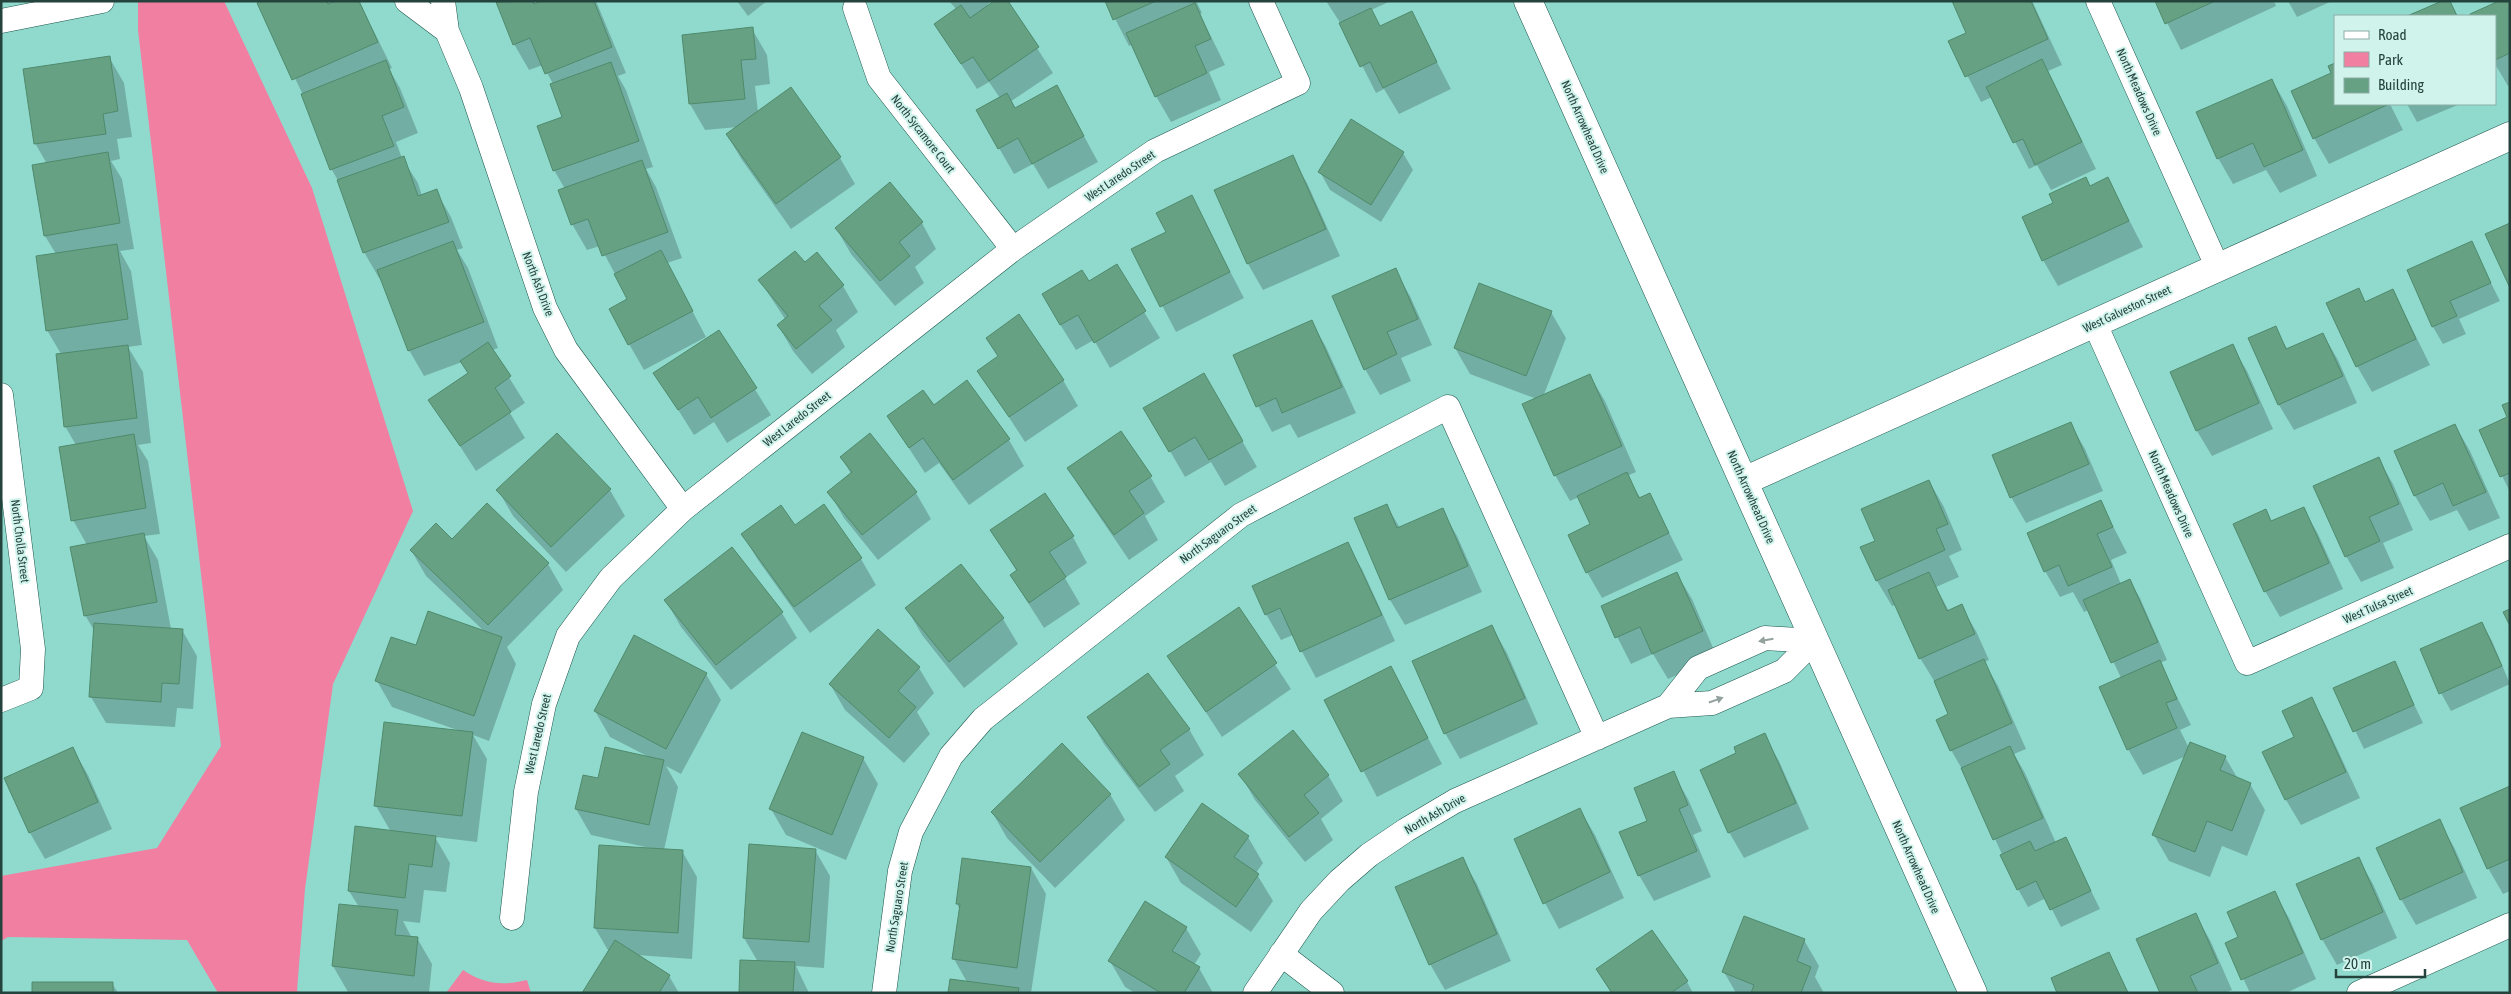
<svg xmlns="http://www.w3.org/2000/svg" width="2511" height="994" font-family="'Asap Condensed',sans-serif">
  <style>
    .green { fill: #f07fa2 }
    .shadow { fill: #0003 }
    .building { fill: #66a183; stroke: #4f8a6d }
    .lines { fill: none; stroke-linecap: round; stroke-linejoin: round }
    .street-casing { stroke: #1c564d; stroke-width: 25 }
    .secondary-casing { stroke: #1c564d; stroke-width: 29 }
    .street { stroke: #fff; stroke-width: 24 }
    .secondary { stroke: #fff; stroke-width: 28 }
    .oneway { fill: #92a19e }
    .labels { text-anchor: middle; stroke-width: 4; stroke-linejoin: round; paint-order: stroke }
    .street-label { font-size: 12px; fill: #24433d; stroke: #d0f3ec }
  </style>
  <rect width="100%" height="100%" fill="#90dacd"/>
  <path class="green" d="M138,1H224L312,188L413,511L333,684L305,889L297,991L306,993H218L187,940L8,937L1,941V876L157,848L221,746L138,30Z
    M463,970C484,984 502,986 527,980L531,993H446Z"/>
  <path class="shadow" d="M263,1H329L330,5L338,1H359L392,68L389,69L400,88L418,133L396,142L402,158L418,183L422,196L436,191L451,217L463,248L457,250L468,268L498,348L492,350L525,403L510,413L525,438L476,471L430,400L469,374L462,362L424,376L409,350L381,277L379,278L364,252L341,186L332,170L303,95L259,3Z
    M499,1H534L536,4L543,1H596L626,73L618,76L626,90L653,167L646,169L656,187L682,258L667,263L706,337L644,370L629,344V300L600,246L587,250L572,224L565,189L554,170L563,117L553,84L543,65L529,70L514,44Z
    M737,1H767L748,16Z
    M949,1H991L983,10L1007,1L1053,73L1010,102L1015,109L1071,112L1098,162L1048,189L1033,164L1014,174L999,148L1000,98L989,82L977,89L935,24L957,10Z
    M1106,1H1196L1202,13L1200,14L1225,65L1209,72L1221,100L1171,122L1156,96L1133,44L1129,46Z
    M1326,1H1391L1371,10L1380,27L1411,12L1451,89L1399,114L1384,89L1376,93L1341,24Z
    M1953,1H2032L2062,65L2048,71L2096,169L2051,190L2037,165L2029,169L1992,97L1981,102L1950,42L1968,34Z
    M2156,1H2274L2276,6L2181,50Z
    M2288,1H2332L2297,17Z
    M2445,1H2449L2458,16H2410Z
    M2510,1V85L2508,86L2495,64V16L2472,14Z
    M752,29L767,55L770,84L755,86L758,112L791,89L840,158L855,184L791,229L742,160L727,135L738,127L705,130L690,104L683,36Z
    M109,57L124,83L132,137L117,139L120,159L111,161L122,179L134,249L120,251L131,271L142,345L128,347L143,372L151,443L138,445L148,461L160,534L144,536L158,560L171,629L182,630L197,656L193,709L177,708L175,727L106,723L91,697L95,632L85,615L87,545L73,520L76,445L65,426L61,354L47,330L56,254L45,236L33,166L47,164L35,143Z
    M2335,64V104H2390L2403,130L2329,164L2314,138Z
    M2272,80L2287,106L2317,176L2280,193L2266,170L2233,184L2218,158Z
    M2407,104H2460L2417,122Z
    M1403,153L1413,170L1381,222L1330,190L1320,172Z
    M1292,157L1307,183L1340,256L1263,290L1248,264L1216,191Z
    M2108,179L2143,247L2058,286L2043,260L2090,187Z
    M1191,197L1244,298L1176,332L1133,250L1167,232Z
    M922,223L936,249L915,267L924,283L895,306L851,254L836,228Z
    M2471,243L2500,301L2459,319L2466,334L2443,344L2433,327Z
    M817,254L843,286L858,312L836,330L845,347L812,374L793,351L778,325L785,319L760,281L805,264Z
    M1116,266L1160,338L1110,368L1094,340L1076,350L1058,321Z
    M1395,270L1410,296L1432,345L1401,358L1411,381L1380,395L1365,369Z
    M2358,290L2366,303L2393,290L2430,365L2372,392L2357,366Z
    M1551,312L1566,338L1543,397L1590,376L1605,401L1636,472L1627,476L1641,499L1650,495L1683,560L1602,598L1587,572L1592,525L1579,497L1570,501L1555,475L1537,399L1470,374L1455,348Z
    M1311,321L1326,347L1356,413L1298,438L1290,424L1272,432L1258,406Z
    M2275,328L2288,350L2323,334L2338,360L2357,403L2294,430L2279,405L2250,339Z
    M719,332L771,415L727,443L714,422L694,435L655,373Z
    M988,338L1063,380L1078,406L1025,442L979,371L999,357Z
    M2232,346L2247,371L2273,429L2212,456L2197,431Z
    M1204,374L1257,467L1225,486L1211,462L1185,477L1145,408Z
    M967,382L1009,440L1024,466L969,505L939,463L925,473L888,416L933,406Z
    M2510,403V492L2480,431L2509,418Z
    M2070,423L2085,449L2103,491L2026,523L2011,497Z
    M2455,425L2470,451L2500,518L2469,531L2457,510L2430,521L2415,496L2396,452Z
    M557,434L610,490L625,516L566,572L513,516L498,490Z
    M870,435L916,493L931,519L878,560L844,518L829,492L851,474L841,457Z
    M2378,458L2393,484L2413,530L2383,543L2394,568L2361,582L2346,556Z
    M1069,469L1150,476L1165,502L1145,516L1158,540L1129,560L1084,494Z
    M1929,481L1944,507L1962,550L1949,556L1959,577L1936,587L1949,611L1961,606L1976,631L1989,660L1984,662L1998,686L2026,749L2014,754L2025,773L2056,843L2065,838L2100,909L2061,927L2046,898L2028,907L2018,889L1966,776L1951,750L1950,715L1936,684L1920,658L1896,605L1892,606L1877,581V541Z
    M2100,501L2127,553L2111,560L2121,584L2130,581L2140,598L2167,660L2160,663L2191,725L2180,730L2189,748L2225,757L2238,779L2250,784L2265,810L2247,856L2222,846L2210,877L2169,861L2154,835L2186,756L2143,775L2128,749L2121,678L2089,610L2084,612L2073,592L2060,597L2045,571L2028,533Z
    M823,506L861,559L876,585L810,633L758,560L743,535L795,527Z
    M1387,506L1400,528L1442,510L1457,536L1482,592L1405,625L1390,600L1356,519Z
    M2303,508L2318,534L2343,589L2280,617L2265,591Z
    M992,530L1073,537L1087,563L1065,578L1080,604L1044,628L1011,576L1017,572Z
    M452,540L548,564L563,590L507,647L516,664L489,741L473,735L487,759L477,842L435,837L450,863L446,892L424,890L420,923L403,921L412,938H417L432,964L429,993L348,992L333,966L359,907L349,891L391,832L376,806L460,731L392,707L377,681L417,647L486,633L426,576L411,550Z
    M1347,544L1362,569L1395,641L1316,678L1293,635L1281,640L1266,614Z
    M1677,574L1692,599L1717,657L1668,679L1653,654L1631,664L1602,607Z
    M666,601L782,613L797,638L731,690L681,627Z
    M1238,608L1291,689L1222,737L1169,656Z
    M907,609L1003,619L1018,644L964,688L922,635Z
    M2482,623L2492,641L2510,684L2451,711L2441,693Z
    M1492,627L1507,653L1538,724L1460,759L1445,733Z
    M2394,662L2423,723L2364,749L2335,689Z
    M1390,667L1442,764L1377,797L1326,700Z
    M919,668L934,693L917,712L930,734L904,763L845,710L830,684Z
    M706,674L721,700L681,774L666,766L678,787L664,850L682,851L697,877L692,959L636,955L669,976L679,993H583L609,952L595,928L650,848L591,835L576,809L599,780L649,757L610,737L595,711Z
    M2312,699L2326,725L2360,798L2301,825L2286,800L2296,738Z
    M1089,718L1189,729L1204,755L1175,776L1184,791L1155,812L1104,744Z
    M1764,735L1779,761L1809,829L1744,858L1729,832L1738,754Z
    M73,749L88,775L112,829L45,859L30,833L6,779Z
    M863,758L878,784L846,860L786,835L771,809Z
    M1673,773L1688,799L1702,831L1693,835L1711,877L1654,901L1639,875L1649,821Z
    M1240,774L1328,775L1343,801L1321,819L1333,840L1305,862L1255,800Z
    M2510,787V891L2503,894L2488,868Z
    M1110,794L1125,820L1055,888L1007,838L992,812Z
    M1580,810L1595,835L1624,898L1559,929L1545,903Z
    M2439,821L2454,847L2477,898L2416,925L2401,899Z
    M1248,837L1263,863L1256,873L1273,901L1251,932L1181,883L1166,857Z
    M815,850L830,876L824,968L796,966L809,993H740L758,962L744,938Z
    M2358,858L2373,884L2397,938L2337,965L2322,939Z
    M1462,859L1477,884L1511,961L1445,990L1430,964Z
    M1031,868L1046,894L1031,993H949L967,982L954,959L960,910L957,904Z
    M2274,892L2289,918L2316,979L2286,993H2250L2227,944L2239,938Z
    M2195,914L2210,940L2232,990L2225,993H2161Z
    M1186,928L1201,954L1194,965L1199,968L1213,993H1135L1125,987L1110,961Z
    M1652,931L1687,982L1693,993H1611L1597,970Z
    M1804,940L1819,966L1815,977L1824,993H1736L1724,972Z
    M2109,954L2129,993H2059Z
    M112,983L118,993H33Z"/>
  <path class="building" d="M260,1H327L328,4L335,1H359L378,42L292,80L257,3Z
    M533,1L534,4L540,1H594L612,47L545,74L530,38L513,45L496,2Z
    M994,1H1008L1039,47L989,81L973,57L961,64L934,24L961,5L970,18Z
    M1105,1H1156L1113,20Z
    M1952,1H2031L2048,39L1965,77L1948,41L1966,33Z
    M2155,1H2215L2165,24Z
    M2442,1H2450L2457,16H2407Z
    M2499,1H2510V53L2495,60V16H2471L2470,14Z
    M1195,3L1211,39L1195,46L1207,73L1155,97L1126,33Z
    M1371,8L1380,26L1412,11L1437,62L1383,88L1370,62L1360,67L1339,23Z
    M753,27L756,59L741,60L745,99L689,104L682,35Z
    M110,56L118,111L103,114L106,134L34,144L23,69Z
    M2042,59L2082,142L2035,165L2023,139L2013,143L1986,87Z
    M386,60L404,107L382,116L394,146L330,170L301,94Z
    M611,62L639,141L553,171L537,126L562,117L550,84Z
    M2335,63V104H2389L2313,139L2291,91L2331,73L2328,66Z
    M2272,79L2303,150L2264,167L2253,143L2217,159L2196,112Z
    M1057,85L1084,136L1032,164L1018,138L998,149L976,110L1007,93L1015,108Z
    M791,87L841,157L776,204L726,134Z
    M1351,119L1404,152L1371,205L1318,172Z
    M108,152L120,223L44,236L32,165Z
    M1293,155L1326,229L1247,264L1214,190Z
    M404,156L418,196L437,189L449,222L363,253L337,180Z
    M642,160L668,232L602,256L588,219L571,225L558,190Z
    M2086,177L2090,186L2108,177L2129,221L2042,261L2022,217L2053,203L2049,194Z
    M890,182L923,222L899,242L910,256L880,281L835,228Z
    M1192,195L1230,272L1160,307L1131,249L1166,232L1156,213Z
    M2510,223V288L2485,234Z
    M453,241L484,322L408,351L377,270Z
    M2472,241L2491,283L2450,301L2457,316L2432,327L2407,270Z
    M117,244L128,319L46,331L36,256Z
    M661,250L693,311L628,345L609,309L627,299L614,274Z
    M795,251L805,262L817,252L844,285L819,306L832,320L796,349L777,325L788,316L758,280Z
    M1117,264L1146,311L1094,343L1078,315L1060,325L1042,294L1082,270L1089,281Z
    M1396,268L1418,319L1387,332L1397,354L1364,370L1332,296Z
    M1479,283L1552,311L1526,376L1454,348Z
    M2359,288L2365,302L2393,289L2416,339L2356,367L2326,303Z
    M1019,314L1064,380L1009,417L977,371L998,356L986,338Z
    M1312,320L1342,387L1282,413L1276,398L1256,407L1233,355Z
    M2276,326L2286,349L2323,333L2343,376L2278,405L2248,338Z
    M719,330L757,388L711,418L698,397L678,410L653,373Z
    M488,342L511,376L495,388L511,412L460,446L428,400L468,373L460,361Z
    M2233,344L2259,403L2196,431L2170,372Z
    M128,345L137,418L64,427L56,354Z
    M1204,373L1243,441L1209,460L1195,437L1169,452L1143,408Z
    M1590,374L1622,446L1554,476L1522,404Z
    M967,380L1010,439L953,480L923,438L909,448L887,416L923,390L934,405Z
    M2510,402V473L2500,477L2479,430L2507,417L2502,405Z
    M2071,422L2089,464L2010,498L1992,455Z
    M2455,424L2486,492L2453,506L2443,483L2414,496L2394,451Z
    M1121,431L1152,476L1129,491L1144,513L1114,535L1067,468Z
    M557,433L611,489L551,547L496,490Z
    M870,433L917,492L862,535L827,492L852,472L840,457Z
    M134,434L146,508L71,521L59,447Z
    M2379,457L2399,504L2369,517L2380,541L2345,557L2313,486Z
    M1627,472L1639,498L1650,493L1669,533L1586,573L1568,535L1590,524L1577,496Z
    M1929,480L1948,524L1936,529L1945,550L1876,581L1860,547L1875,541L1861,509Z
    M1045,493L1074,536L1049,552L1066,577L1029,603L1010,575L1017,570L990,530Z
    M2101,500L2113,527L2097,534L2112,567L2068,586L2059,565L2044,572L2027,533Z
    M487,503L549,563L488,625L410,550L436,523L452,539Z
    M824,504L862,558L794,607L741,534L781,505L795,525Z
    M1387,504L1397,528L1443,508L1468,566L1389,600L1354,518Z
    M2304,507L2329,563L2264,592L2233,524L2266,509L2271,521Z
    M144,533L157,602L84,616L70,547Z
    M1348,542L1382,615L1300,652L1280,608L1265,615L1252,586Z
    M732,547L783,612L716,665L664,600Z
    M961,564L1004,618L949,662L905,608Z
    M1677,572L1703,631L1652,654L1640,627L1615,638L1601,606Z
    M1929,572L1947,611L1962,604L1975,634L1919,659L1888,590Z
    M2130,579L2158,642L2111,663L2083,600Z
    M1239,607L1277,663L1206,712L1167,656Z
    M2510,609V626L2503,612Z
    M428,611L502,637L474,716L375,681L391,637L416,645Z
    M2482,622L2502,666L2439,694L2420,649Z
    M94,623L183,629L179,684L162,683L161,702L89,697Z
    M1492,625L1525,698L1444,734L1412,661Z
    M878,629L920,667L898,691L916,707L889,738L829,684Z
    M634,635L707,673L666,749L594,711Z
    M1984,659L2012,723L1950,751L1936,720L1948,714L1934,681Z
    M2160,660L2177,699L2166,703L2177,728L2127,750L2099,687Z
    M2395,661L2414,705L2353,732L2333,688Z
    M1391,666L1428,738L1361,772L1324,700Z
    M1148,673L1190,729L1160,750L1170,764L1139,787L1087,717Z
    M2312,697L2346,772L2285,800L2262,752L2294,737L2282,711Z
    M384,722L473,732L462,816L374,806Z
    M1293,730L1329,775L1304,795L1319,813L1289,837L1238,774Z
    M802,732L864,757L832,835L769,809Z
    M1765,733L1796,803L1728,833L1700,770L1736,753L1734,747Z
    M2190,742L2226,756L2220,770L2251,783L2232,831L2207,821L2195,852L2152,835Z
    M1062,743L1111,794L1040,862L991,812Z
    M2010,746L2043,818L1993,840L1961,768Z
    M73,747L98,802L29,833L4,778Z
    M605,747L664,760L649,825L575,809L583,775L598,778Z
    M1674,771L1688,805L1679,809L1697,851L1638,876L1619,832L1647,821L1634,788Z
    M2510,786V859L2487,869L2460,808Z
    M1202,803L1249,836L1234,857L1259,874L1236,907L1165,857Z
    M1580,808L1610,872L1543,904L1514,839Z
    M2440,819L2463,872L2400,900L2376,848Z
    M355,826L436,836L432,867L409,864L405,898L348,891Z
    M2066,837L2091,891L2050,910L2036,881L2017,890L2000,855L2030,841L2035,851Z
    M749,844L816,849L809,942L743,938Z
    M599,845L683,850L678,933L594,928Z
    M1463,857L1497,934L1429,965L1395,887Z
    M2359,857L2383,912L2321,940L2296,884Z
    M962,858L1031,867L1017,968L952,959L960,904H956Z
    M2275,891L2303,953L2241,980L2225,943L2238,937L2227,912Z
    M1145,901L1187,927L1172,951L1200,967L1184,993H1161L1108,961Z
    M339,904L398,910L395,935L418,937L414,976L332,966Z
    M2196,913L2218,963L2190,976L2198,993H2160L2136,939Z
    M1744,916L1805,939L1797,961L1811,967L1801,993H1751L1754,985L1722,972Z
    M1652,930L1688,981L1671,993H1612L1596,969Z
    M615,940L670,975L659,993H582Z
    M2109,952L2128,993H2057L2051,978Z
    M740,960L795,962L793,993H739Z
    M950,979L1019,988L1018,993H948Z
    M32,982H113V993H32Z"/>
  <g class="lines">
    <g class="street-casing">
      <path id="street" d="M407,1L447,31
        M443,1L447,31L471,88L545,308L566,350L683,509
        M2098,1L2217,266
        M855,8L879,78L1013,249
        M1,21L102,1
        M2095,324L2247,663L2510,546
        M1,395L33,649L31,688L1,700
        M1668,706L1698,668L1765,638L1814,641
        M512,918L526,792L544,704L568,636L611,578L683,509L1013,249L1155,151L1298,83L1261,1
        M1281,954L1332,993
        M884,993L900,871L911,832L951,756L983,719L1241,515L1448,407L1597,738
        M1255,993L1311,911L1339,881L1369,855L1406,830L1455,801L1668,706L1712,703L1784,671L1814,641
        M2359,993L2510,925"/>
    </g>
    <g class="secondary-casing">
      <path id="secondary" d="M1528,1L1973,993
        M1744,481L2510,136"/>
    </g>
    <use href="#street" class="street"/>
    <use href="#secondary" class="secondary"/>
  </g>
  <defs><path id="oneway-solid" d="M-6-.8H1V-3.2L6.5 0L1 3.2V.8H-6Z" transform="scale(1.25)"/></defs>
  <g class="oneway">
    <use href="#oneway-solid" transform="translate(1766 640) rotate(170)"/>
    <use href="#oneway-solid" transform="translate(1716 700) rotate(-19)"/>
  </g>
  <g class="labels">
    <g class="street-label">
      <text transform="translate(2139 92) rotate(66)" y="4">North Meadows Drive</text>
      <text transform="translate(1585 127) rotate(66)" y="4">North Arrowhead Drive</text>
      <text transform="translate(923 134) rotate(52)" y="4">North Sycamore Court</text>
      <text transform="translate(1120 176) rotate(-34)" y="4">West Laredo Street</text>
      <text transform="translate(538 284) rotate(69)" y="4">North Ash Drive</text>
      <text transform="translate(2127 309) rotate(-25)" y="4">West Galveston Street</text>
      <text transform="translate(797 419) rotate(-38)" y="4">West Laredo Street</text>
      <text transform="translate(2171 494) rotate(66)" y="4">North Meadows Drive</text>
      <text transform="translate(1751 497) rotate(66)" y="4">North Arrowhead Drive</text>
      <text transform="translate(1218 534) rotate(-36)" y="4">North Saguaro Street</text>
      <text transform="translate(20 541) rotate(83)" y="4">North Cholla Street</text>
      <text transform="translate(2378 605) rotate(-24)" y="4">West Tulsa Street</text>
      <text transform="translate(538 734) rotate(-77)" y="4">West Laredo Street</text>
      <text transform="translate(1435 814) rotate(-30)" y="4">North Ash Drive</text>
      <text transform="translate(1916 867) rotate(66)" y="4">North Arrowhead Drive</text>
      <text transform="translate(897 907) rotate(-81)" y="4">North Saguaro Street</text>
    </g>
  </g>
  <rect width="2511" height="994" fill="none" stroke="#24433d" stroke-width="5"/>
  <rect x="2334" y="15" width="162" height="90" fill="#d0f3ec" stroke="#8bada6"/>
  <rect x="2344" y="31" width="25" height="8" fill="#ffffff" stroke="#8bada6"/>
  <text x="2378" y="40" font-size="15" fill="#24433d">Road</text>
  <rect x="2344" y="52" width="25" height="15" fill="#f07fa2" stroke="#8bada6"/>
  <text x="2378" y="65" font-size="15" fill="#24433d">Park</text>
  <rect x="2344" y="78" width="25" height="15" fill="#66a183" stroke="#8bada6"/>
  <text x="2378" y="90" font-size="15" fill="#24433d">Building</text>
  <path d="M2336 969v8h89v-8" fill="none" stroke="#24433d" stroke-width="2.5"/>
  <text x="2344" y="969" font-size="15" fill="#24433d" stroke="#d0f3ec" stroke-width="4" paint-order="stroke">20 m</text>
</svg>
